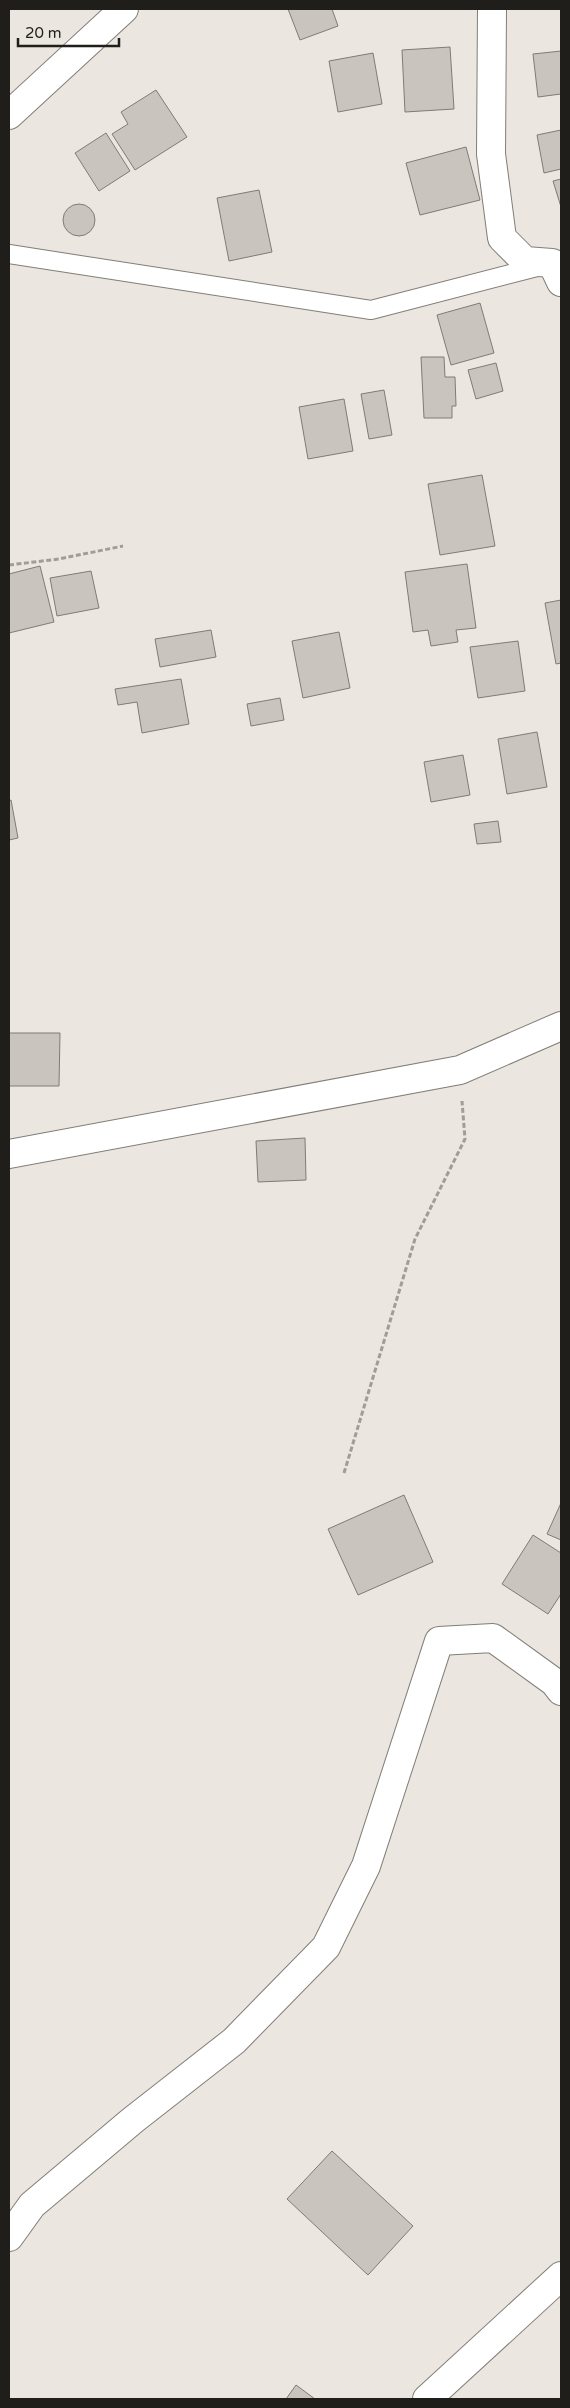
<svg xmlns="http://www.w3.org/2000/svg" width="570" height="2408" font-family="'Varela Round',sans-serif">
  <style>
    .building { fill: #c9c5be; stroke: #807b75 }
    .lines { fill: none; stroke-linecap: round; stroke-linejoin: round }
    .service-casing { stroke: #827e78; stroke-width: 20 }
    .minor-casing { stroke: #827e78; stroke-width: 30 }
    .path { stroke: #a09d97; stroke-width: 3; stroke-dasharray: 5 2.5; stroke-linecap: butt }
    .service { stroke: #fff; stroke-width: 18 }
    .minor { stroke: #fff; stroke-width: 28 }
  </style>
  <rect width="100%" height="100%" fill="#ebe6df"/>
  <path class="building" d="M288,9H332L338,26L300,40Z
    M450,47L454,109L405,112L402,50Z
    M561,51V94L538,97L533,54Z
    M373,53L382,104L338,112L329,61Z
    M156,90L187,137L135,170L112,134L128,124L121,112Z
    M561,130V169L544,173L537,135Z
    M106,133L130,171L99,191L75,153Z
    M466,147L480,200L420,215L406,163Z
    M561,179V207L553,181Z
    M259,190L272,252L229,261L217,198Z
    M63 220a16 16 0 1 1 32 0a16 16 0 1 1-32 0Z
    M480,303L494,353L451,365L437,315Z
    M421,357H444L445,377H455L456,406H452V418H424Z
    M496,363L503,391L476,399L468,370Z
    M384,390L392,435L369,439L361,394Z
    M344,399L353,451L308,459L299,407Z
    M482,475L495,546L440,555L428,484Z
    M467,564L476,628L456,630L458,642L431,646L428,630L413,632L405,572Z
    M40,566L54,622L9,633V574Z
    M91,571L99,608L57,616L50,578Z
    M561,600V663L556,664L545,603Z
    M211,630L216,657L160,667L155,639Z
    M339,632L350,688L303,698L292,641Z
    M518,641L525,691L478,698L470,647Z
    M181,679L189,724L142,733L137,702L118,705L115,689Z
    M280,698L284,720L251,726L247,704Z
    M537,732L547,787L507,794L498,739Z
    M463,755L470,795L431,802L424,762Z
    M11,800L18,838L9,840V801Z
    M498,821L501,842L477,844L474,824Z
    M9,1033H60L59,1086H9Z
    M305,1138L306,1180L258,1182L256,1141Z
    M404,1495L433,1562L358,1595L328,1529Z
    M561,1503V1540L547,1534Z
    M533,1535L561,1553V1594L548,1614L502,1584Z
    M332,2151L413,2226L368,2275L287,2199Z
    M296,2385L315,2399H286Z"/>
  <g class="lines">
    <g class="service-casing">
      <path id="service" d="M9,254L371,310L541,266"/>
    </g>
    <g class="minor-casing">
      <path id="minor" d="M492,9L491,154L502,238L525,261L552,263L561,282
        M9,115L124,9
        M9,1154L460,1070L561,1026
        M9,2237L32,2205L133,2120L234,2041L326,1947L366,1866L439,1641L493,1638L554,1682L561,1691
        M427,2399L561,2276"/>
    </g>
    <path class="path" d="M9,565L59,559L123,546
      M344,1473L415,1239L465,1139L462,1101"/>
    <use href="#service" class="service"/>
    <use href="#minor" class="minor"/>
  </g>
  <rect width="570" height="2408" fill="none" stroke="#1f1e1b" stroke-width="20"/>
  <path d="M18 38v8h101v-8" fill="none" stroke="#1f1e1b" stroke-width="2.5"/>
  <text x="25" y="38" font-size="15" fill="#1f1e1b" stroke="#ebe6df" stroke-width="4" paint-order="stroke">20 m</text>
</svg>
